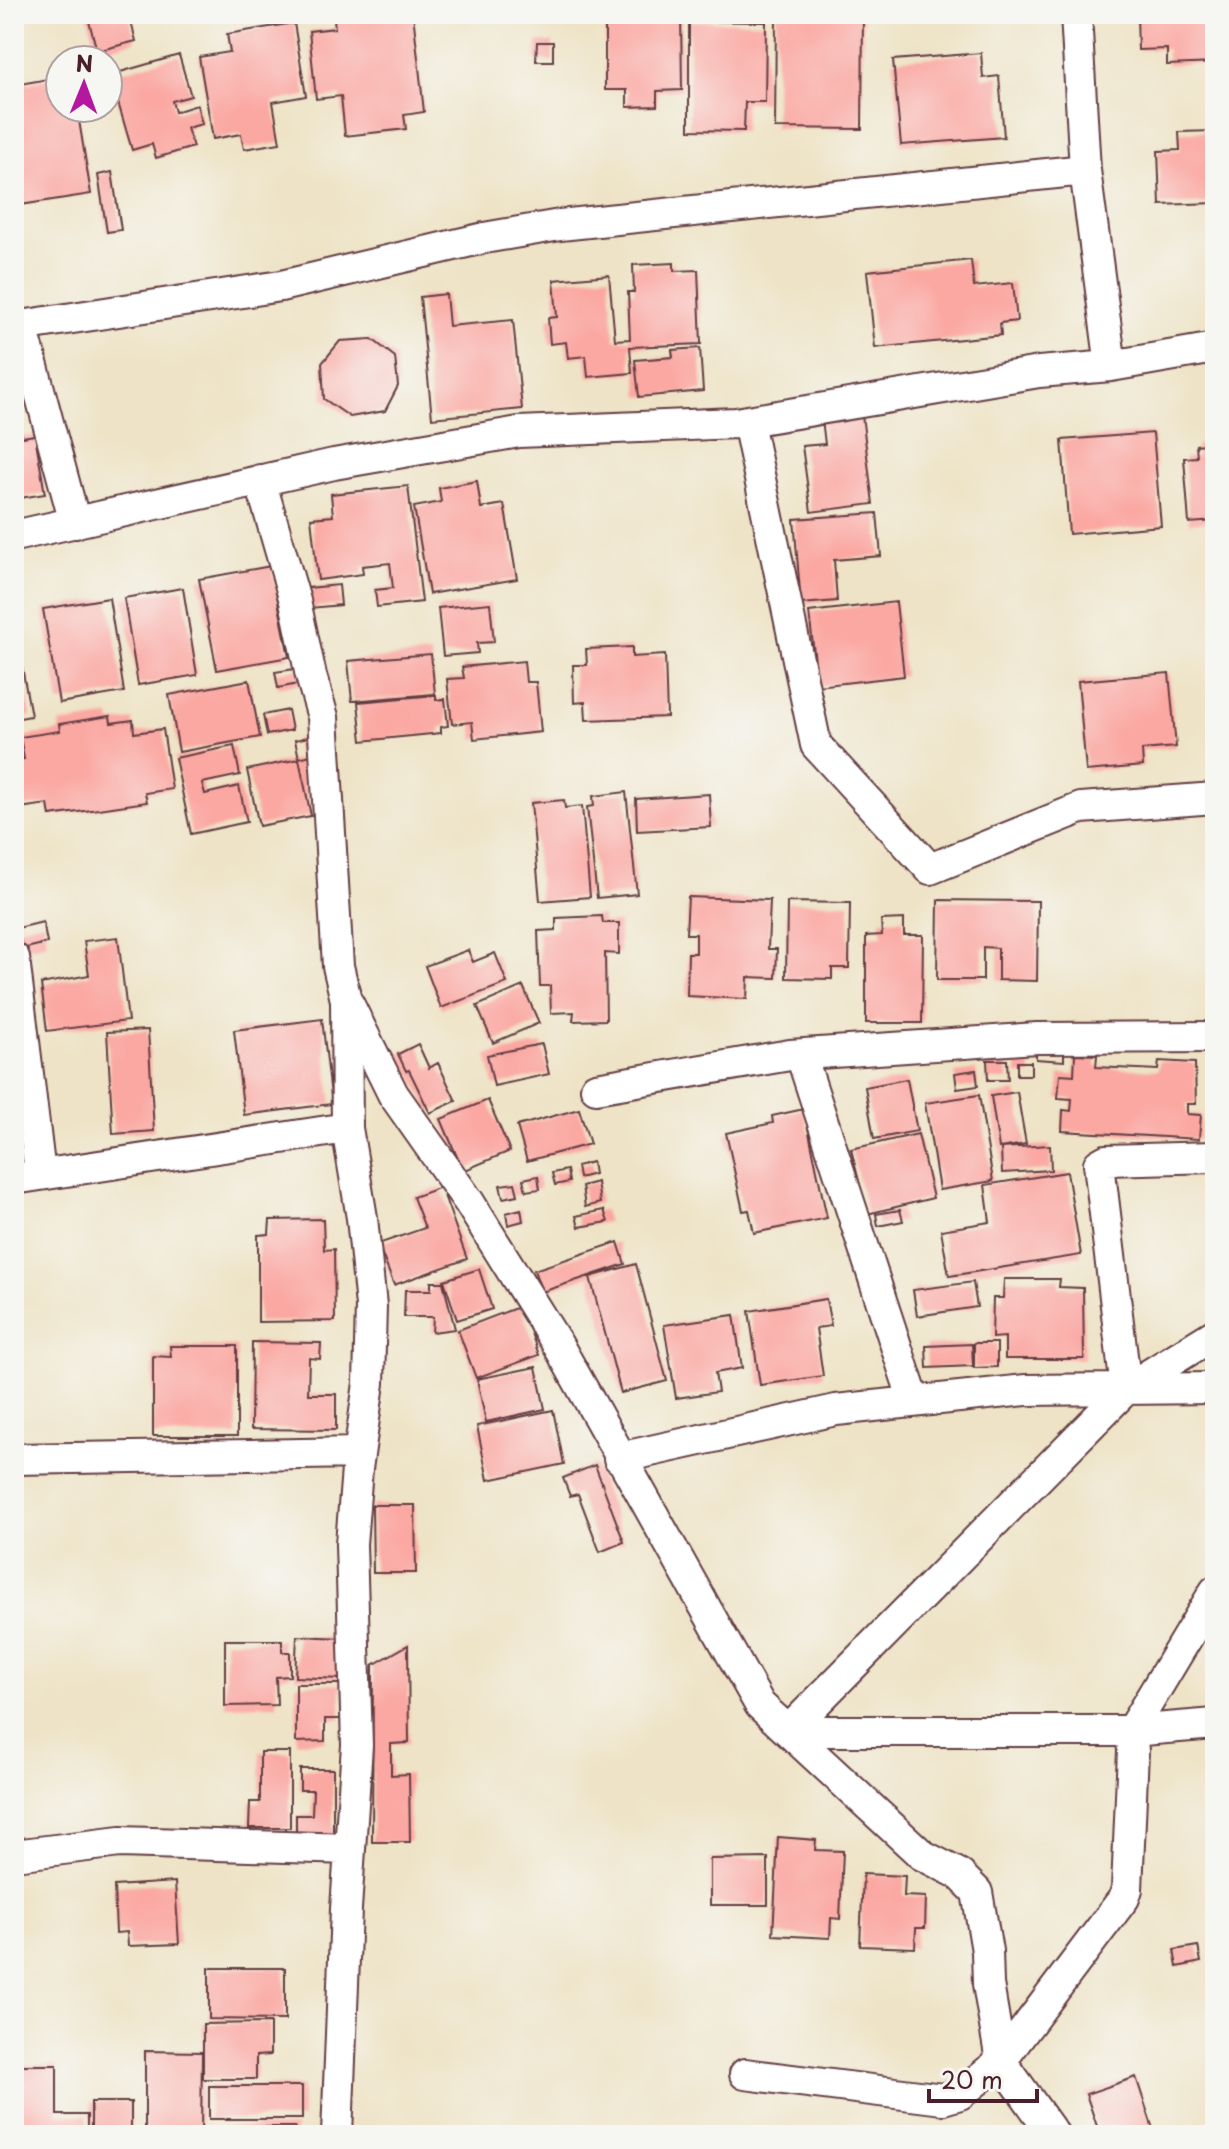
<svg xmlns="http://www.w3.org/2000/svg" width="1229" height="2149" font-family="'Playpen Sans',sans-serif">
  <style>
    .building { fill: #fba7a2 }
    .lines { fill: none; stroke-linecap: round; stroke-linejoin: round }
    .minor-casing { stroke: #633c42; stroke-width: 34 }
    .minor { stroke: #fff; stroke-width: 30 }
  </style>
  <rect width="100%" height="100%" fill="#f6f6f2"/>
  <filter id="ink" filterUnits="userSpaceOnUse"><feTurbulence type="fractalNoise" baseFrequency=".0125" numOctaves="2"/><feDisplacementMap in="SourceGraphic" scale="16" xChannelSelector="R" yChannelSelector="G"/><feConvolveMatrix kernelMatrix="1 2 1 2 8 2 1 2 1" color-interpolation-filters="sRGB"/></filter>
  <filter id="wash" filterUnits="userSpaceOnUse"><feTurbulence type="fractalNoise" baseFrequency=".006" numOctaves="4" result="noise"/><feDisplacementMap in="SourceGraphic" scale="32" xChannelSelector="R" yChannelSelector="G"/><feGaussianBlur stdDeviation="1.8" result="paint"/><feColorMatrix in="noise" values="0 0 0 0 0 0 0 0 0 0 0 0 0 0 0 0 0 1.4 0 .05"/><feComposite in="paint" operator="in"/></filter>
  <g filter="url(#wash)">
    <rect width="100%" height="100%" fill="#eee3c6"/>
    <g id="blocks">
      <path class="building" d="M87,14H129L136,41L97,51Z
        M379,14H413L424,112L404,115L406,129L345,136L341,96L316,99L309,31L335,28L334,19Z
        M605,14H681L682,90L657,91V106L627,107V90H605Z
        M776,14H863L862,129L775,128Z
        M1137,14H1215V63L1167,65V49L1138,50Z
        M689,21L766,22L765,102H745L744,131L689,130Z
        M294,23L306,96L273,102L280,143L244,149L241,134L213,139L199,57L230,52L227,34Z
        M537,42H553V61H536Z
        M981,53L983,78L999,76L1004,137L901,145L893,60Z
        M179,55L191,96L172,101L175,112L197,105L202,124L187,128L193,147L156,158L152,144L132,150L110,75Z
        M60,77V108H77L91,194L14,206V85Z
        M1215,131V203L1160,205L1158,151L1180,150L1179,132Z
        M112,172L121,230L107,232L98,175Z
        M971,260L974,287L1013,283L1017,321L1000,323L1001,335L875,348L867,271Z
        M674,263V271L698,270L701,344L630,347L632,373L588,377L586,356L568,358L566,342L550,344L548,318L557,317L554,280L609,275L615,340L630,339L628,292H634L633,265Z
        M446,294L449,326L513,320L522,409L432,418L420,297Z
        M372,339L395,357L398,386L385,411L350,417L324,399L322,363L340,341Z
        M700,348L703,391L639,397L635,360L673,357L672,350Z
        M18,413L22,437L35,435L45,494L14,499V414Z
        M862,415L873,504L811,512L802,446L825,444L822,419Z
        M1153,433L1161,526L1069,534L1062,440Z
        M1215,443V521L1189,523L1184,458L1197,457L1196,445Z
        M477,481L481,508L504,504L517,579L429,594L414,507L441,502L439,488Z
        M408,486L422,602L377,607L375,590L393,588L390,563L362,566L363,574L318,580L311,518L333,516L331,494Z
        M877,513L881,556L834,560L837,601L801,604L794,519Z
        M271,566L289,657L217,670L199,579Z
        M339,585L341,605L310,608L308,588Z
        M183,588L197,675L138,685L124,598Z
        M109,598L124,692L59,703L43,609Z
        M896,602L904,676L818,686L809,612Z
        M490,603L494,642L477,643L478,653L443,656L438,608Z
        M14,623L31,716L14,719Z
        M632,647V657L665,655L667,717L586,720L585,702L574,703L573,665H587L586,649Z
        M431,654L435,694L352,701L348,661Z
        M524,661L526,682H536L541,732L474,739L472,722L452,724L447,679L464,678L462,667Z
        M301,668L303,683L278,688L275,672Z
        M1169,673L1176,747L1142,750L1143,766L1086,771L1078,681Z
        M249,680L260,737L179,752L169,695Z
        M1209,694H1215V735H1211Z
        M436,695V700L445,699L448,726L441,727V733L362,741L358,702Z
        M288,710L292,730L267,735L263,715Z
        M110,716L111,723L133,720L134,733L163,729L172,789L145,793L147,802L50,816L48,804L19,808L14,760L24,759L20,737L60,731L59,724Z
        M308,737L311,755L299,758L295,740Z
        M234,746L240,775L202,783L205,794L239,786L247,822L191,834L175,758Z
        M299,759L311,816L259,826L247,770Z
        M626,792L637,894L597,898L587,807L594,806L593,796Z
        M709,794L711,827L637,831L636,799Z
        M564,800L565,808L582,806L590,897L540,901L531,803Z
        M688,897L770,900L768,949H777L776,978L748,977L747,999L687,996L688,953H696V934H686Z
        M938,900L1038,901L1037,981L998,980V948L983,947V980H937Z
        M787,902L850,903L849,968H832V979L786,978Z
        M602,916L603,923H619V954L605,953L606,1020L573,1021L574,1012L551,1013L550,986H540L538,931L556,930V918Z
        M904,919V935H923L922,1023H866V936L882,935L881,920Z
        M43,922L47,943L22,949L18,928Z
        M118,937L128,1021L47,1031L41,984L89,975L84,941Z
        M468,950L473,962L495,953L507,983L441,1008L425,966Z
        M523,986L539,1023L493,1043L477,1006Z
        M322,1019L332,1104L244,1115L234,1030Z
        M148,1030L154,1131L113,1134L107,1032Z
        M418,1044L429,1068L438,1063L456,1101L430,1113L409,1070L406,1071L398,1054Z
        M542,1044L549,1074L494,1086L487,1055Z
        M1036,1047L1064,1049V1061L1036,1059Z
        M1075,1054L1097,1055L1096,1067L1158,1070L1159,1061L1195,1063L1196,1104H1187V1114L1201,1115L1199,1139L1062,1131L1063,1110L1071,1111L1072,1099L1058,1098L1060,1074L1074,1075Z
        M987,1060H1007L1008,1080H988Z
        M1017,1062H1031V1075H1017Z
        M976,1070L978,1086L957,1089L955,1073Z
        M907,1079L917,1131L874,1139L865,1087Z
        M1017,1092L1026,1144L999,1148L991,1096Z
        M979,1095L993,1181L939,1190L925,1103Z
        M488,1100L510,1151L463,1171L441,1119Z
        M579,1109L590,1144L527,1161L517,1126Z
        M804,1109L827,1218L754,1233L749,1210L743,1211L726,1133L773,1123L772,1116Z
        M918,1134L933,1198L867,1214L851,1149Z
        M1050,1145L1051,1170L1002,1173L1001,1148Z
        M592,1162L594,1174L579,1178L577,1166Z
        M567,1170L569,1182L555,1185L552,1173Z
        M1067,1172L1081,1255L949,1276L941,1230L990,1222L985,1185Z
        M538,1176L540,1189L526,1191L523,1179Z
        M597,1182L600,1203L585,1207L582,1186Z
        M515,1183L518,1195L503,1198L500,1185Z
        M441,1187L467,1259L394,1285L378,1244L425,1228L413,1197Z
        M521,1209L523,1221L508,1225L506,1213Z
        M604,1210L608,1222L579,1227L576,1216Z
        M900,1210L903,1221L878,1226L876,1214Z
        M323,1219L324,1250L334,1249L335,1321L258,1322V1235L269,1234L270,1220Z
        M618,1242L625,1264L542,1292L534,1270Z
        M636,1264L667,1381L621,1393L590,1277Z
        M479,1269L492,1309L457,1320L444,1280Z
        M1004,1279H1060L1059,1287L1083,1288L1084,1359H1005V1337L992,1338L993,1298H1003Z
        M431,1282H443L455,1329L432,1332L433,1317H404L405,1290H431Z
        M973,1282L977,1307L917,1316L913,1290Z
        M826,1299L831,1326L816,1328L823,1376L760,1385L749,1311Z
        M521,1306L539,1355L476,1378L458,1330Z
        M734,1315L742,1368L715,1373L718,1392L676,1398L664,1325Z
        M252,1342L321,1343L320,1359L309,1358L308,1394H336V1430L251,1429Z
        M974,1343H997V1367L974,1368Z
        M972,1344L973,1366L927,1368L926,1346Z
        M170,1346H237V1436H153V1356L171,1357Z
        M536,1367L545,1409L486,1422L477,1379Z
        M553,1410L564,1464L488,1480L477,1426Z
        M595,1465L624,1542L600,1552L578,1494L570,1496L563,1478Z
        M372,1505H415L416,1573H373Z
        M297,1636L344,1638L342,1679L295,1677Z
        M225,1640H282V1652H290V1676L276,1677L277,1705L225,1706Z
        M408,1645L409,1743L391,1744V1775L409,1774L410,1842H372L373,1665Z
        M296,1684H341V1719H325V1741L296,1742Z
        M260,1752H290V1828H249L250,1802H260Z
        M300,1769H333V1835L296,1834V1815H312L313,1790H300Z
        M778,1837L816,1840L815,1850L843,1851L840,1919L831,1918L830,1938L773,1935Z
        M768,1858V1905H710V1859Z
        M863,1874L905,1876L904,1896L926,1897L925,1928H916L915,1948L860,1946Z
        M175,1882L179,1944L128,1946L127,1932L116,1933L114,1886Z
        M1198,1946L1201,1962L1177,1967L1174,1950Z
        M209,1968H285V2020L209,2019Z
        M270,2023V2055L256,2056V2079H203V2024Z
        M145,2051L202,2052L201,2134H145Z
        M14,2065H57V2115H87V2135H14Z
        M1136,2077L1155,2135H1100L1086,2094Z
        M209,2086H302V2119H209Z
        M91,2102H131V2135H91Z
        M221,2127H295V2135H221Z"/>
    </g>
  </g>
  <g filter="url(#ink)">
    <use href="#blocks" fill-opacity="0" stroke="#633c42" stroke-width="2"/>
    <g class="lines">
      <g class="minor-casing">
        <path id="minor" d="M1076,14L1085,170L1111,366
          M22,326L75,523
          M14,327L281,286L484,238L560,225L1085,170
          M748,422L816,745L930,869L1081,808L1215,798
          M260,480L295,601L311,676L323,717L338,966L346,1000L347,1128L362,1218L371,1306L369,1383L357,1469L351,1544L357,1745L346,1909L337,2135
          M14,536L334,464L519,432L736,423L1039,372L1111,366L1215,348
          M14,958L40,1174
          M349,1005L393,1094L469,1202L558,1345L760,1705L922,1855L959,1874L977,1892L987,1951L988,1984L1001,2061L1054,2135
          M801,1055L914,1401
          M596,1088L790,1055L1037,1038L1215,1037
          M14,1179L347,1128
          M1126,1389L1099,1164L1106,1160L1215,1157
          M619,1458L836,1410L1026,1390L1215,1388
          M14,1459L359,1453
          M788,1731L1126,1389L1215,1334
          M788,1731H1131L1215,1724
          M14,1855L120,1842L350,1849
          M745,2074L943,2099L960,2094L1001,2061L1124,1898L1127,1889L1133,1751L1131,1731L1215,1591"/>
      </g>
      <use href="#minor" class="minor"/>
    </g>
  </g>
  <rect width="1229" height="2149" fill="none" stroke="#f6f6f2" stroke-width="48"/>
  <g transform="translate(84 84) rotate(1)"><circle r="38" fill="#f6f6f2" stroke="#b1a0a2" stroke-width="2"/>
  <path d="M0-6L14 30L0 20L-14 30Z" fill="#b5179e"/>
  <text y="-12" font-size="22" font-weight="bold" text-anchor="middle" fill="#4a1f2b">N</text>
  </g>
  <path d="M929 2089v12h108v-12" fill="none" stroke="#4a1f2b" stroke-width="4"/>
  <text x="941" y="2089" font-size="24" fill="#4a1f2b" stroke="#f6f6f2" stroke-width="6" paint-order="stroke">20 m</text>
</svg>
